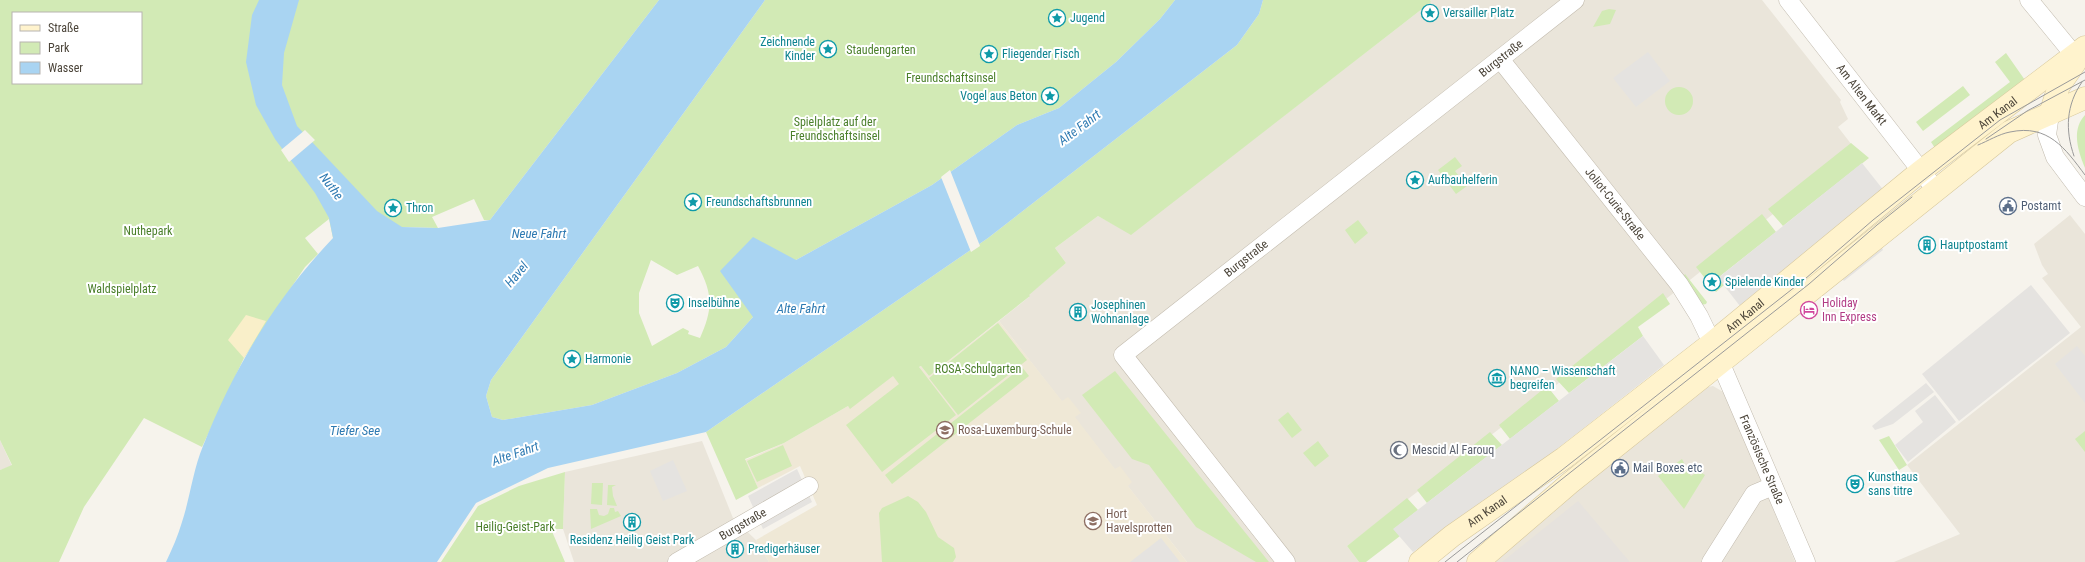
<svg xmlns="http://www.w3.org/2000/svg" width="2085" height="562" font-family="'Roboto Condensed',sans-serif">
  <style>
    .residential { fill: #eae5da }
    .industrial { fill: #e6e2dd }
    .education { fill: #efe8d6 }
    .green { fill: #d2eab5; fill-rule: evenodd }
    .sand { fill: #f9efc9 }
    .parking { fill: #e5e3e0 }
    .water { fill: #a9d4f2 }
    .pier { fill: #f6f3ec }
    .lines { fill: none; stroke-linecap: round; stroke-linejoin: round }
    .street-casing { stroke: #c2bbae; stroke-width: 19 }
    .secondary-casing { stroke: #d6c79b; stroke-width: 23 }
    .street { stroke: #fff; stroke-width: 18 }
    .secondary { stroke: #fff3cd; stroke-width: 22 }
    .tram { stroke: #9a9a9a; stroke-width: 1 }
    .labels { text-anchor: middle; stroke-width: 4; stroke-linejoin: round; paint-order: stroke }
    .culture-label { font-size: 12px; fill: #0d838f; stroke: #fff; text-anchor: start }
    .park-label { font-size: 12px; fill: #4a7f2a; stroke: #fff }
    .street-label { font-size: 12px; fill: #4b4439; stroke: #fff }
    .service-label { font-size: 12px; fill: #4e5e75; stroke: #fff; text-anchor: start }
    .hotel-label { font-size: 12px; fill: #b23c85; stroke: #fff; text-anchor: start }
    .education-label { font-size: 12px; fill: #785e54; stroke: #fff; text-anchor: start }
    .worship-label { font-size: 12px; fill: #5b616d; stroke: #fff; text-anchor: start }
    .water-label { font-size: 13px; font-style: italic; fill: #2e7ab2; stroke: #fff }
  </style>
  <rect width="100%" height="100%" fill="#f6f3ec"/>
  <path class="residential" d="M1430,0H1762L1841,100L1840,102L1848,119L1838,127L1855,149L1608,345L1347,546L1359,562H1187L999,321L1029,297L1028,295L1066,263L1055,248L1098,216L1131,234L1431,2Z
    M2070,215L2085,234V562H1894L1960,534L1907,465L2081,327L2042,278L2048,274L2042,265L2034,244Z
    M1713,386L1725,393L1795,562H1490L1703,388Z
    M0,440L12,466L0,470Z
    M702,441L733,518L756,540L769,562H574L563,529L565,472Z"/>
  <path class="industrial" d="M1578,501L1630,562H1502Z"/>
  <path class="education" d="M999,321L1062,401L1068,397L1081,413L1075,417L1115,469L1120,466L1132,482L1128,486L1187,562H769L756,540L817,505L800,466L758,488L745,460L784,443L848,406L850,408L893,375L899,383L921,366L929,376Z"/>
  <path class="green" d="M0,0H659L490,220H484L474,199L432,217L438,228L402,227L333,238L329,219L305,238L318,254L305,267L244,358L202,447L144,418L84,507L59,562H0V470L12,465L0,440ZM13,13H141V83H13Z
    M765,0H1175L1160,19L1116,62L1059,108L1017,125L932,185L796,260L753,317L726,347L677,373L592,405L503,420L492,417L486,396L491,380ZM651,260L677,275L698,266C713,294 713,309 700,338L688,334L689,331L683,328L652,346L639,313V293Z
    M1263,0H1430L1431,2L1131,235L1098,216L1055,248L1066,263L1029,295L1030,296L929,376L921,366L919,367L956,415L882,472L846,425L899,384L893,376L850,409L848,406L784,443L745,459L758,488L736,500L706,432L988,238L1237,45L1259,14Z
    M1609,9L1616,10L1610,24L1593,27L1602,11Z
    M2006,53L2027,83L1937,151L1931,142L2010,82L1995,62Z
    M1963,86L1970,95L1923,131L1916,122Z
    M1665 101a14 14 0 1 1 28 0a14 14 0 1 1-28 0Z
    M2085,115V168C2078,151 2071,130 2085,115Z
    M1851,143L1869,158L1783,226L1768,209Z
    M1455,157L1462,166L1455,171L1467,186L1456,194L1438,170Z
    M1762,214L1776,232L1719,277L1724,285L1716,292L1696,267Z
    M1358,220L1368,233L1355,244L1345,230Z
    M1685,274L1707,302L1706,304L1701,305L1683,277Z
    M1663,293L1670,304L1638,327L1643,336L1569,393L1556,379Z
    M998,323L1027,360L958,415L929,378Z
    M1022,367L1029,376L892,484L885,475Z
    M1115,371L1269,562H1256L1196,527L1149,465L1132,459L1082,395Z
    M1547,386L1559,401L1510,439L1499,425Z
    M1288,412L1302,430L1292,438L1278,420Z
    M2085,431V452L2075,439Z
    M1490,432L1502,445L1427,503L1417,490Z
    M1889,436L1907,465L1899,470L1879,440Z
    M1318,441L1329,456L1315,467L1303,453Z
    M783,445L792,466L757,482L747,461Z
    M1682,459L1691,476L1699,471L1705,475L1684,509L1658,476Z
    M565,472L563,529H551L565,562H441L478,506L519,486Z
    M592,483H603L602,505L591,504Z
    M608,485H616L612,487L613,496L617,506L607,505Z
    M908,496L918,502L926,512L938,537L954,548L956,557L953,562H882L879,513L882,508Z
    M1407,498L1418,510L1394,529L1400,536L1366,562H1359L1347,546Z
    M610,508H614L615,512L618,511L621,516L591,529L590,509H597L599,515L604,516L608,514Z"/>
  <path class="sand" d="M246,315L266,321L244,358L228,340Z"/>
  <path class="parking" d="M1648,52L1670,81L1636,107L1613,78Z
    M1862,163L1885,192L1740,306L1718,278Z
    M1881,246L1883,250L1844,281L1841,277Z
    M2031,285L2070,333L1959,421L1922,374Z
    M1643,336L1664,365L1534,467L1413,552L1393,529Z
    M2077,346L2085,356V403L2055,364Z
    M1926,383L1934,392L1893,424L1875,430L1872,426Z
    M1935,395L1956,422L1908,462L1895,445L1923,422L1915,411Z
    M673,460L687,491L663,501L650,471Z
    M797,469L812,502L763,529L748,496Z
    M1161,538L1180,562H1130Z"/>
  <path class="water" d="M259,0H299L284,53L282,85L297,126L377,211L402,227L438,228L490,220L659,0H765L491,380L486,396L492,417L503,420L592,405L677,373L726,347L753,317L720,271L753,237L796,260L932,185L1017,125L1059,108L1116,62L1160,19L1175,0H1263L1259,14L1237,45L988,238L706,432L548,468L476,503L437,562H166C172,549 178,536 182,522C190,498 193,470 203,446C234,368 275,299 333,238L329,218L315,193L275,139L256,105L246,62L252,15Z"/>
  <path class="pier" d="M305,130L315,140L289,162L281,150Z
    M950,170L980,246L971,252L941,177Z"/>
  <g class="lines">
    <g class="street-casing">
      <g id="street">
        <path id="s1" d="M1788,0L1936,190"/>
        <path d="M2029,0L2075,56"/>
        <path id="s2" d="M1500,59L1679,284L1699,316L1712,343L1806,562"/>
        <path d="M2050,114L2047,135L2055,157L2085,197"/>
        <path id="s3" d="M677,562L809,486"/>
        <path id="s4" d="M1286,562L1123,355L1575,0"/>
        <path d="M1711,562L1754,494L1773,486"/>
      </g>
    </g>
    <g class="secondary-casing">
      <g id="secondary">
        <path d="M2050,114L2059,86L2075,63"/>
        <path id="s5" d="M1420,562L1452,536L1564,458L1712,343L1921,171L2085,47"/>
        <path d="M1478,562L1570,483L2009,132L2085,98"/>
      </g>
    </g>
    <use href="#street" class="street"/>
    <use href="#secondary" class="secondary"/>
    <path class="tram" d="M1986,139L2027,111L2085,80
      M1978,145C1988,141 1999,134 2010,132C2048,124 2065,148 2085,175
      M2074,156C2065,130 2066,105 2082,82
      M1445,562L1805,279L1873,220L2000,120L2085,72
      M1457,562L1809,284L1877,225L1912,197"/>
  </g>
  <defs>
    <g id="sight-ring" transform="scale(0.9)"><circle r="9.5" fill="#fff" stroke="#0f9aa8" stroke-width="1.5"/><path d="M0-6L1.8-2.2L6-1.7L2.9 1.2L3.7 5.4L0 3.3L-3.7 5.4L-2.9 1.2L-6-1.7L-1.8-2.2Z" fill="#0f9aa8"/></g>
    <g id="civic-ring" transform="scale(0.9)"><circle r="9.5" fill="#fff" stroke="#5c6f8a" stroke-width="1.5"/><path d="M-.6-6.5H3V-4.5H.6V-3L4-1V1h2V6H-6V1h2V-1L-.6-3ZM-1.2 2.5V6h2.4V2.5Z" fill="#5c6f8a"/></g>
    <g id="building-ring" transform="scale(0.9)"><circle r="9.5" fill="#fff" stroke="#0f9aa8" stroke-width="1.5"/><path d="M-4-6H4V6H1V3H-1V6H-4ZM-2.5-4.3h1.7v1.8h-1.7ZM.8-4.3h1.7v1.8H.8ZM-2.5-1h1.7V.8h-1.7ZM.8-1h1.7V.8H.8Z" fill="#0f9aa8"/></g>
    <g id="theatre-ring" transform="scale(0.9)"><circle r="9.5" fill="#fff" stroke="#0f9aa8" stroke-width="1.5"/><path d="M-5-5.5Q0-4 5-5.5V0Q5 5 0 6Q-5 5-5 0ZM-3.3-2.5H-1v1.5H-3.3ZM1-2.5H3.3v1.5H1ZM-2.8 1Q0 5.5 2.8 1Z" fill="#0f9aa8"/></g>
    <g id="hotel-ring" transform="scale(0.9)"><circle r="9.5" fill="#fff" stroke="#d1479c" stroke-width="1.5"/><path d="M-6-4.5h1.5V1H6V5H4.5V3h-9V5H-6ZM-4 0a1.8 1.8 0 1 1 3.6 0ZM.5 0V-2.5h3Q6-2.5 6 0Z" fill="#d1479c"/></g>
    <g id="museum-ring" transform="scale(0.9)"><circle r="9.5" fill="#fff" stroke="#0f9aa8" stroke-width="1.5"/><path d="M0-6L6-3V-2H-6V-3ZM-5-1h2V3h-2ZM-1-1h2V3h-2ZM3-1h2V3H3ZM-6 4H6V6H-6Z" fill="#0f9aa8"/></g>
    <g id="school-ring" transform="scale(0.9)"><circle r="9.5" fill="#fff" stroke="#8d6e63" stroke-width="1.5"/><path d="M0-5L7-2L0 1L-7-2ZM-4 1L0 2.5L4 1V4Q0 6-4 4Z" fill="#8d6e63"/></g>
    <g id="mosque-ring" transform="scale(0.9)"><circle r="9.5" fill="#fff" stroke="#6b7280" stroke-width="1.5"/><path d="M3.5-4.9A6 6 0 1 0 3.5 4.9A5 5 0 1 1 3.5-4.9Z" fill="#6b7280"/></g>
  </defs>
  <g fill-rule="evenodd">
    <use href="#sight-ring" x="1430" y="13"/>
    <use href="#sight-ring" x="1057" y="18"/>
    <use href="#sight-ring" x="828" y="49"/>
    <use href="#sight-ring" x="989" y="54"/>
    <use href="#sight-ring" x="1050" y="96"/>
    <use href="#sight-ring" x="1415" y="180"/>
    <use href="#sight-ring" x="693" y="202"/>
    <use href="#civic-ring" x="2008" y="206"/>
    <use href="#sight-ring" x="393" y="208"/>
    <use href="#building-ring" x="1927" y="245"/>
    <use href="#sight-ring" x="1712" y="282"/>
    <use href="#theatre-ring" x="675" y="303"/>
    <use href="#hotel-ring" x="1809" y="310"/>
    <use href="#building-ring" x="1078" y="312"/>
    <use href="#sight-ring" x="572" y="359"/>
    <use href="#museum-ring" x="1497" y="378"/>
    <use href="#school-ring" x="945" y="430"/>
    <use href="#mosque-ring" x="1399" y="450"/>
    <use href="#civic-ring" x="1620" y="468"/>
    <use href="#theatre-ring" x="1855" y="484"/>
    <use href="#school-ring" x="1093" y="521"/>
    <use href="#building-ring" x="632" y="522"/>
    <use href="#building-ring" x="735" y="549"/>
  </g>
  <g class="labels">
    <g class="culture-label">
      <text x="1443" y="17">Versailler Platz</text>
      <text x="1070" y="22">Jugend</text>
      <text x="815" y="46" text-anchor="end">Zeichnende<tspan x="815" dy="14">Kinder</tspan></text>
      <text x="1002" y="58">Fliegender Fisch</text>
      <text x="1037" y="100" text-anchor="end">Vogel aus Beton</text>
      <text x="1428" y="184">Aufbauhelferin</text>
      <text x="706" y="206">Freundschaftsbrunnen</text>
      <text x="406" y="212">Thron</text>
      <text x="1940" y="249">Hauptpostamt</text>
      <text x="1725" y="286">Spielende Kinder</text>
      <text x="688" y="307">Inselbühne</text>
      <text x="1091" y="309">Josephinen<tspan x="1091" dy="14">Wohnanlage</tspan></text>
      <text x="585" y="363">Harmonie</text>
      <text x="1510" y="375">NANO – Wissenschaft<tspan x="1510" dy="14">begreifen</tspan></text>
      <text x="1868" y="481">Kunsthaus<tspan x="1868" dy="14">sans titre</tspan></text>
      <text x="632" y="544" text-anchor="middle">Residenz Heilig Geist Park</text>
      <text x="748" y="553">Predigerhäuser</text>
    </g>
    <g class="park-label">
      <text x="881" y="54">Staudengarten</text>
      <text x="951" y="82">Freundschaftsinsel</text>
      <text x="835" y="126">Spielplatz auf der<tspan x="835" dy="14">Freundschaftsinsel</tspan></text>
      <text x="148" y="235">Nuthepark</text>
      <text x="122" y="293">Waldspielplatz</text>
      <text x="978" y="373">ROSA-Schulgarten</text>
      <text x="515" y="531">Heilig-Geist-Park</text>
    </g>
    <g class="street-label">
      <text dy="4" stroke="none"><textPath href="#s4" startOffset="744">Burgstraße</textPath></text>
      <text dy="4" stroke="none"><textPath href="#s1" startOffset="120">Am Alten Markt</textPath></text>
      <text dy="4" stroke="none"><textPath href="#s5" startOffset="732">Am Kanal</textPath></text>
      <text dy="4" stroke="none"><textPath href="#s2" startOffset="185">Joliot-Curie-Straße</textPath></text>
      <text dy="4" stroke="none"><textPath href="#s4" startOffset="420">Burgstraße</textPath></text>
      <text dy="4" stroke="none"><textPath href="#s5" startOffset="408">Am Kanal</textPath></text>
      <text dy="4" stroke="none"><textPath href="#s2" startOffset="482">Französische Straße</textPath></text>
      <text dy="4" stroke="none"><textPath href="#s5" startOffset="84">Am Kanal</textPath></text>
      <text dy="4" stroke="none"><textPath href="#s3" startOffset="76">Burgstraße</textPath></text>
    </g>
    <g class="service-label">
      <text x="2021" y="210">Postamt</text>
      <text x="1633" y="472">Mail Boxes etc</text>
    </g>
    <g class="hotel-label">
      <text x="1822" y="307">Holiday<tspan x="1822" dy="14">Inn Express</tspan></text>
    </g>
    <g class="education-label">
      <text x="958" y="434">Rosa-Luxemburg-Schule</text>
      <text x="1106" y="518">Hort<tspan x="1106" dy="14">Havelsprotten</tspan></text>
    </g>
    <g class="worship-label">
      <text x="1412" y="454">Mescid Al Farouq</text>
    </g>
    <g class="water-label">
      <text transform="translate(1079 127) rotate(-37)" y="5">Alte Fahrt</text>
      <text transform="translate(332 186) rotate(53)" y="5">Nuthe</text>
      <text x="539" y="238">Neue Fahrt</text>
      <text transform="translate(516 274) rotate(-50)" y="5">Havel</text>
      <text x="801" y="313">Alte Fahrt</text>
      <text x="355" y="435">Tiefer See</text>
      <text transform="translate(515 453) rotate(-19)" y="5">Alte Fahrt</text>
    </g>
  </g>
  <rect x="12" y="12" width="130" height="72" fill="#ffffff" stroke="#b7b4b0"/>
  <rect x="20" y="25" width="20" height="6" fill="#fff3cd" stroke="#b7b4b0"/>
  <text x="48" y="32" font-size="12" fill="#4b4439">Straße</text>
  <rect x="20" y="42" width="20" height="12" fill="#d2eab5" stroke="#b7b4b0"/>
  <text x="48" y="52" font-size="12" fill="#4b4439">Park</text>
  <rect x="20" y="62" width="20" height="12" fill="#a9d4f2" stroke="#b7b4b0"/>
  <text x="48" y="72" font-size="12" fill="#4b4439">Wasser</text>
</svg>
